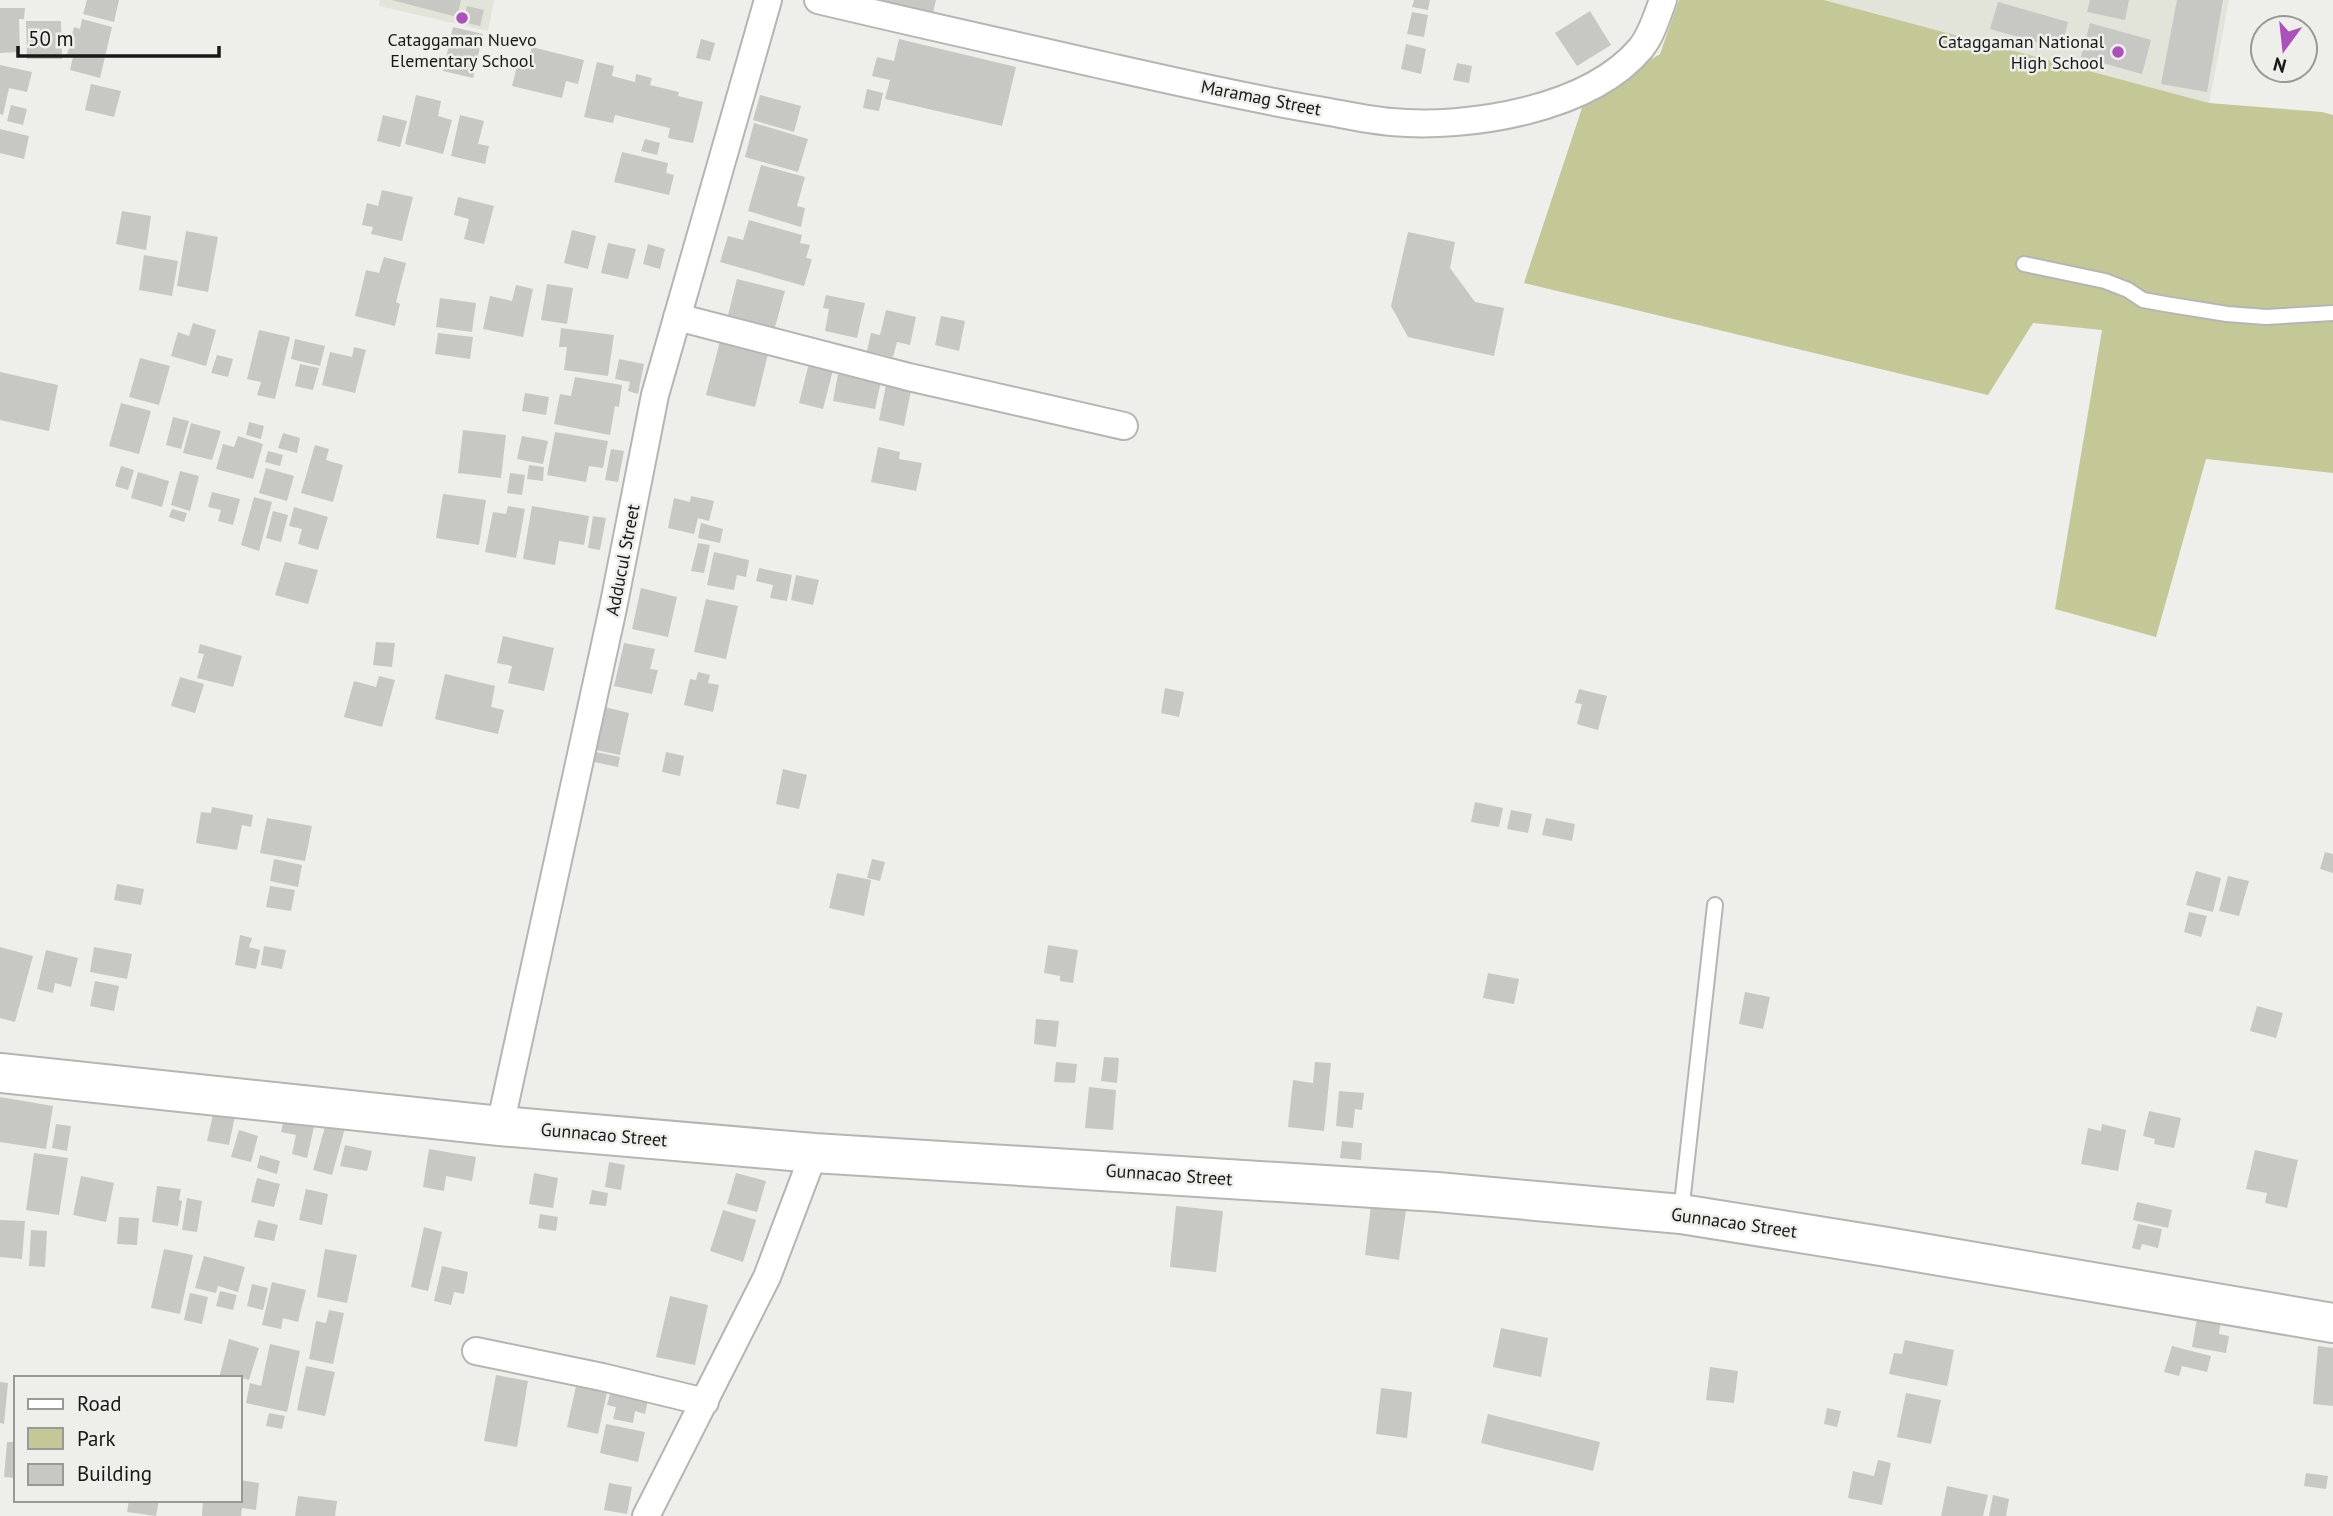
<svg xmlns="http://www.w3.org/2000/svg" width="2333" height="1516" font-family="'PT Sans',sans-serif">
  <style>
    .built { fill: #e2e3d9 }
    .green { fill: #c4c896 }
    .building { fill: #c7c7c4 }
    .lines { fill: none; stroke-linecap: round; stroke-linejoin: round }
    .lane-casing { stroke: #b5b6b3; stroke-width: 18 }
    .street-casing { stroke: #b5b6b3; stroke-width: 30 }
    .secondary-casing { stroke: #b5b6b3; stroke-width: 42 }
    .lane { stroke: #fff; stroke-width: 14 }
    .street { stroke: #fff; stroke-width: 26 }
    .secondary { stroke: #fff; stroke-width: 38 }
    .poi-dot { fill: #ac51bc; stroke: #eeeeeb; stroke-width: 2.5 }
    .labels { text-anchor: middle; stroke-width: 5; stroke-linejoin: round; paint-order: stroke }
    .poi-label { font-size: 18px; fill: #181817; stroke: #eeeeeb }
    .street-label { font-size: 18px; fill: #181817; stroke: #eeeeeb }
  </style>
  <rect width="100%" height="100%" fill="#eeeeeb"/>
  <path class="built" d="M380,0H494L488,31L379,6Z
    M1824,0H2229L2209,103Z"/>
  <path class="green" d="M1679,0H1824L2209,103L2322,112L2333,115V473L2206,459L2156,637L2055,609L2102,330L2033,323L1988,395L1524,283L1585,99L1660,54Z"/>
  <path class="building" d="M87,0H119L114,22L83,14Z
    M392,0H461L457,17Z
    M883,0H936L932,17L882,5Z
    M1414,0H1430L1428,10L1412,7Z
    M2090,0H2129L2125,20L2087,12Z
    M2177,0H2223L2207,92L2161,84Z
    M1998,2L2068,22L2061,49L1990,29Z
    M467,6L484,10L480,26L463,22Z
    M0,8H25L24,19H19L20,52L0,53Z
    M1590,11L1611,45L1577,66L1555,33Z
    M1412,12L1428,15L1424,37L1407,34Z
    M82,19L112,27L100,78L70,70L73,57L67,55L74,27L80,29Z
    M26,21H61L62,59H27Z
    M2090,23L2151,40L2142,74L2081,57Z
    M453,27L483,34L473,78L443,71Z
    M701,39L715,43L710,61L696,58Z
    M899,39L1016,67L1002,126L885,99L890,80L872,76L877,57L894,61Z
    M1406,44L1426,49L1421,74L1401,69Z
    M532,47L584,60L578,84L566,81L562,98L512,86L518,62L527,64Z
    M597,62L614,66L612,76L635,82L636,74L652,78L650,85L679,92L678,96L703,102L693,143L668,138L670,128L615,115L613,123L584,117Z
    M1457,63L1472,66L1469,83L1453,80Z
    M0,65L32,72L27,92L9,88L3,115L0,114Z
    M91,84L121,91L114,117L85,110Z
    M867,89L883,93L879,111L863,108Z
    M416,95L441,101L438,116L452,120L443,154L405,144Z
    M760,95L801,106L794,132L753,120Z
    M11,105L27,109L23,125L7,121Z
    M383,115L407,121L400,147L377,141Z
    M460,115L484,121L478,144L489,146L485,164L451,156Z
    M754,123L808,139L798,172L745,157Z
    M0,129L29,136L24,159L0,153Z
    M645,139L660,143L657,155L641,151Z
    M622,152L668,163L666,173L674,175L669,195L614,182Z
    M761,165L805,177L797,206L805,208L801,227L748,211Z
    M382,190L413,197L402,241L371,234L373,227L362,225L367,203L378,206Z
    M458,197L494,206L484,244L464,239L469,219L454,215Z
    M122,211L151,216L146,250L116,244Z
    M749,220L802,235L800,243L810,245L806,258L812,259L804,286L720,262L728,236L743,240Z
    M572,230L596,236L588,269L564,263Z
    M186,231L218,237L208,292L177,286Z
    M1408,232L1455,242L1450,268L1475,302L1504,308L1494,356L1408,337L1391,306Z
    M608,243L636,249L628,279L601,273Z
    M648,244L665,249L660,269L643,264Z
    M144,255L178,261L172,296L139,290Z
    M384,257L406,263L396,302L400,304L395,326L355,316L366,270L379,273Z
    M737,279L785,291L774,331L727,319Z
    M547,284L573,288L567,324L541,320Z
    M516,285L533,289L523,337L483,329L490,296L512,301Z
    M826,295L865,303L857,338L825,331L829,309L823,308Z
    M440,298L476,303L472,332L436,327Z
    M886,310L916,317L910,345L897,342L893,357L867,351L871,333L880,335Z
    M941,316L965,321L959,351L935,345Z
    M193,323L216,330L206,366L171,356L178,332L189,336Z
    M561,328L614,335L608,376L564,370L567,347H559Z
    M259,330L290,337L275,399L257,395L261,382L247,379Z
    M438,333L473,337L470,359L435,354Z
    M295,339L325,346L320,366L291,359Z
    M720,341L768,354L755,407L706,395Z
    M354,347L366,350L355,393L322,385L330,352L352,357Z
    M217,355L233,359L228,377L211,373Z
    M140,358L170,366L159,405L129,397Z
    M619,359L644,364L638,394L628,391L630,382L615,379Z
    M809,363L833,370L823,409L799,403Z
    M300,364L319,368L313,390L295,386Z
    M850,365L883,372L875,409L833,401L838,374L848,376Z
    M0,372L58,385L49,431L0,420Z
    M575,377L622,385L619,407L615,406L610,435L554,424L560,394L571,396Z
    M886,385L911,390L904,426L879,420Z
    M525,393L549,397L546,415L522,411Z
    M121,403L151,411L139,454L109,446Z
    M173,417L189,421L181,449L166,445Z
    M249,422L264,426L261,439L246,435Z
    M191,423L221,431L212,460L183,453Z
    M463,430L506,435L501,478L458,473Z
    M555,432L608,441L603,468L589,466L586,482L547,475Z
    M283,433L300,438L297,453L278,448Z
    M238,436L263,444L253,479L216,469L223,444L234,447Z
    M522,436L548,441L543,464L517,459Z
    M315,445L329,449L326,460L343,465L333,502L301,493Z
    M878,447L900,452L899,459L922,463L916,491L871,482Z
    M611,449L624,451L618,482L605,480Z
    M268,451L283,455L280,466L265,462Z
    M529,465L544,467L543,481L527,479Z
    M121,466L134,470L128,490L115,486Z
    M266,468L294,476L287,501L259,493Z
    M180,471L199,476L190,511L171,505Z
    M138,472L169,481L162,507L131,498Z
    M510,473L525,475L522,495L507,493Z
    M212,492L240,499L233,525L218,521L221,510L208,507Z
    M443,494L486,500L479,545L436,538Z
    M691,496L714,501L709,521L698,518L694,534L668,528L674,498L690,502Z
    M254,497L272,502L259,551L241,545Z
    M508,506L525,509L516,558L485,552L493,512L506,514Z
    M532,506L589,516L584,545L559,541L555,565L523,559Z
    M294,507L328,517L318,550L298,544L302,529L289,526Z
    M172,509L187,513L184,522L169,517Z
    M273,511L288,515L281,542L266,538Z
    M593,516L606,518L600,550L588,548Z
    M701,523L723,529L720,543L698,538Z
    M698,543L710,545L704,573L691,571Z
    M714,552L749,560L746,577L737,575L734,590L707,585Z
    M285,562L318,570L308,604L275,595Z
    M759,568L792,575L787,601L770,598L773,585L756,581Z
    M796,575L819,580L813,605L791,600Z
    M641,588L677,597L668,637L632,629Z
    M706,599L738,606L726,659L694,652Z
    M503,636L554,648L544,691L508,683L512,666L497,663Z
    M376,642L395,643L392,667L373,665Z
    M624,643L655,649L650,669L658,670L652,694L614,686Z
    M200,644L242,656L233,687L197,678L204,654L198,653Z
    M698,672L710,675L708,683L719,685L713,712L684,705L690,679L696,680Z
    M445,674L495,686L491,707L504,710L498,734L435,719Z
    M379,676L395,680L382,727L344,717L354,681L376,687Z
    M180,677L204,684L195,713L171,706Z
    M1165,688L1184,692L1179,717L1161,713Z
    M1579,689L1607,696L1598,730L1577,724L1582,704L1575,703Z
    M605,707L629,713L620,755L596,750Z
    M596,752L620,757L618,767L594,762Z
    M666,752L684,756L680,776L662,772Z
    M783,769L807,775L799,809L776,804Z
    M1475,802L1503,808L1499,827L1471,822Z
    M212,807L253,815L251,827L242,825L237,850L196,843L201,812L211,813Z
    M1511,810L1532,814L1528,833L1507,829Z
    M267,818L312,826L305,861L260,853Z
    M1546,818L1575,824L1572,841L1542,835Z
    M2325,852L2333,854V873L2320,869Z
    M274,859L302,865L298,887L270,881Z
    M872,859L885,862L880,881L867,878Z
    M2196,871L2221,878L2213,912L2186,905Z
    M837,873L871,880L864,916L829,908Z
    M2228,876L2249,881L2239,916L2219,911Z
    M117,884L144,889L141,905L114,900Z
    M270,886L295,890L291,911L266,907Z
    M2189,912L2207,916L2201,937L2184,932Z
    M240,935L252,938L249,947L260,950L256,969L235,965Z
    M1048,945L1078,950L1073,983L1060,981V976L1044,973Z
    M264,946L286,950L282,969L261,965Z
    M0,947L33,956L15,1022L0,1018Z
    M94,947L132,954L127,979L90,972Z
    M46,950L78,958L71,987L55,983L53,993L37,989Z
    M1488,973L1519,979L1514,1004L1483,998Z
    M95,981L119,986L114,1011L90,1006Z
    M1745,992L1770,997L1763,1029L1739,1024Z
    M2257,1006L2283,1013L2276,1038L2250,1031Z
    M1036,1019L1059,1021L1056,1047L1034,1044Z
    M1104,1057L1119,1058L1117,1083L1101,1081Z
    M1056,1062L1077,1064L1075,1083L1054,1082Z
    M1315,1062L1331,1063L1324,1131L1288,1127L1293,1080L1313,1083Z
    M1089,1087L1116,1090L1113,1130L1085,1128Z
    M1339,1091L1364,1093L1362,1110L1355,1109L1353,1128L1336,1126Z
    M0,1097L53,1106L46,1149L0,1142Z
    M216,1101L237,1106L229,1145L207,1141Z
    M2149,1111L2181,1118L2174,1148L2154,1144L2155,1139L2143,1136Z
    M306,1114L304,1125L314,1127L307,1158L292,1154L296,1135L281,1132L284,1119Z
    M326,1123L345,1128L332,1175L313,1170Z
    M56,1124L71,1126L67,1151L52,1148Z
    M2102,1124L2126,1130L2118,1171L2081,1164L2088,1128L2101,1131Z
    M239,1130L258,1136L251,1162L231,1157Z
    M1342,1141L1362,1143L1361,1160L1340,1158Z
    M345,1145L372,1151L367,1171L340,1166Z
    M429,1149L476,1157L472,1181L446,1176L444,1191L423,1187Z
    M2255,1150L2298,1160L2287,1208L2265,1203L2267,1193L2246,1189Z
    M34,1153L68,1158L59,1215L26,1210Z
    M260,1155L280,1161L277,1174L257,1168Z
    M609,1162L625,1165L621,1190L605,1187Z
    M534,1173L558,1178L553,1208L529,1204Z
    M736,1173L766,1181L757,1212L727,1204Z
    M81,1176L114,1183L106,1222L73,1215Z
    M257,1178L280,1184L274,1207L251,1202Z
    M157,1186L181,1189L179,1200L182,1201L178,1226L152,1222Z
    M306,1189L328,1194L322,1225L299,1220Z
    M592,1190L608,1193L606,1206L589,1204Z
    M187,1198L202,1201L197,1232L182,1230Z
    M2137,1202L2172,1210L2168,1228L2133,1220Z
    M1371,1205L1406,1210L1399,1260L1365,1255Z
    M1176,1206L1223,1211L1216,1272L1170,1267Z
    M723,1210L756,1220L743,1262L710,1251Z
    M540,1214L558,1217L556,1231L538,1228Z
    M119,1217L139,1218L137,1245L117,1244Z
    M0,1220L25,1221L22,1259L0,1257Z
    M258,1220L278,1225L274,1241L254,1237Z
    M2138,1224L2162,1229L2158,1248L2142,1244L2140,1250L2132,1248Z
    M424,1227L442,1232L428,1291L411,1287Z
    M31,1230L47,1231L45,1267L29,1266Z
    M164,1249L193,1255L180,1314L151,1308Z
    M325,1249L357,1255L347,1303L317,1297Z
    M204,1256L245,1267L238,1292L218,1286L216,1293L195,1288Z
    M442,1266L468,1272L464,1294L454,1292L451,1305L434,1301Z
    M272,1282L306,1290L298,1322L283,1318L281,1329L262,1325Z
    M252,1284L268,1288L263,1310L247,1306Z
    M220,1291L237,1295L233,1310L216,1306Z
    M190,1293L208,1297L202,1324L184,1320Z
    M670,1296L708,1305L695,1365L656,1357Z
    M2199,1307L2222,1311L2219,1334L2229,1336L2226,1353L2192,1347Z
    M329,1310L344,1313L333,1364L309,1359L316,1321L326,1323Z
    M1501,1328L1548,1338L1541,1377L1493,1367Z
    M229,1339L259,1348L249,1380L239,1377L219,1378Z
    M1905,1340L1954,1350L1947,1386L1889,1374L1894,1353L1902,1354Z
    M270,1344L300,1351L287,1412L246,1403L250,1383L261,1386Z
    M2172,1346L2211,1356L2207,1372L2182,1366L2179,1376L2164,1372Z
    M2318,1346L2333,1348V1406L2313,1404Z
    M306,1366L335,1372L325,1416L297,1410Z
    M1710,1367L1738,1371L1734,1403L1706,1400Z
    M496,1375L528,1381L517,1447L484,1441Z
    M0,1382L8,1383L4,1424L0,1423Z
    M613,1382L650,1390L645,1414L635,1411L633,1423L613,1419L616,1407L607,1405Z
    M576,1386L607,1393L598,1434L567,1427Z
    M1381,1388L1412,1392L1407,1438L1376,1434Z
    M1906,1393L1941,1400L1931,1444L1897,1437Z
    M1827,1408L1841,1411L1837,1427L1824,1424Z
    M269,1413L285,1416L282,1429L266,1426Z
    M1488,1414L1600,1442L1593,1471L1481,1443Z
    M606,1424L645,1432L638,1462L600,1453Z
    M7,1442H16V1478L4,1477Z
    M1878,1460L1891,1463L1882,1505L1848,1498L1853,1471L1874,1476Z
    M2306,1473L2328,1476L2326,1489L2304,1486Z
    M240,1480L259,1483L256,1510L242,1508L241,1516H202L203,1500H240Z
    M609,1483L632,1487L627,1514L604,1510Z
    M1947,1486L1988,1495L1983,1516H1941Z
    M1993,1495L2009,1499L2006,1516H1989Z
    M298,1496L337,1501L335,1516H295Z
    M129,1500H159L156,1516L127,1512Z"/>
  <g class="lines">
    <g class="lane-casing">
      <path id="lane" d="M2024,264L2105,281L2128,290L2143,300L2165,304L2227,314L2266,317L2333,313
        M1681,1213L1715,905"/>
    </g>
    <g class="street-casing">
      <path id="street" d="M818,0C914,23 1010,44 1106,66C1177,82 1247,98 1318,110C1342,114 1367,120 1391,122C1468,129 1589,110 1641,48C1652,34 1657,16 1663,0
        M677,317L909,377L1124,426
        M500,1126L613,608L655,395L768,0
        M476,1351L602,1377L705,1402
        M646,1516L767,1277L814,1153"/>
    </g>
    <g class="secondary-casing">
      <path id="secondary" d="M0,1073L500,1126L814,1153L1437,1192L1681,1214L1887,1247L2333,1323"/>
    </g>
    <use href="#lane" class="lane"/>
    <use href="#street" class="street"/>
    <use href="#secondary" class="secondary"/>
  </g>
  <g class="poi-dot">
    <circle cx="462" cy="18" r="7"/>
    <circle cx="2118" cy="52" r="7"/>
  </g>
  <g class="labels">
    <g class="poi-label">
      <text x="462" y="46">Cataggaman Nuevo<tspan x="462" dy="21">Elementary School</tspan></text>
      <text x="2104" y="48" text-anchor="end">Cataggaman National<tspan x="2104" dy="21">High School</tspan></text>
    </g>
    <g class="street-label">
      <text transform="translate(1261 98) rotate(11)" y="6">Maramag Street</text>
      <text transform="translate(623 560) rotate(-79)" y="6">Adducul Street</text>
      <text transform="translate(604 1135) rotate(5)" y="6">Gunnacao Street</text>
      <text transform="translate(1169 1175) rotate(4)" y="6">Gunnacao Street</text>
      <text transform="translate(1734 1223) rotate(8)" y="6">Gunnacao Street</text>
    </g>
  </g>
  <rect x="14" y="1376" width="228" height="126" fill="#eeeeeb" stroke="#989896" stroke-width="2"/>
  <rect x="28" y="1399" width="35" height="10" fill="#ffffff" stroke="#989896" stroke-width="2"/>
  <text x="77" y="1411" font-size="21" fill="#181817">Road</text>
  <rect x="28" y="1428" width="35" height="21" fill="#c4c896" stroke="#989896" stroke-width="2"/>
  <text x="77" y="1446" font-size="21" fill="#181817">Park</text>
  <rect x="28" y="1464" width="35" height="21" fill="#c7c7c4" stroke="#989896" stroke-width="2"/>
  <text x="77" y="1481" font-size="21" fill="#181817">Building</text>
  <g transform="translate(2284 49) rotate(195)"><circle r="33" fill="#eeeeeb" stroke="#989896" stroke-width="2"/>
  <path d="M0-5L12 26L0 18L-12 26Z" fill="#ac51bc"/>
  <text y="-10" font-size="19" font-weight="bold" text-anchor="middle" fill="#181817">N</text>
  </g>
  <path d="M18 46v10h201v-10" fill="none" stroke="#181817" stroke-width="3.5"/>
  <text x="28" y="46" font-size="21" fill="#181817" stroke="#eeeeeb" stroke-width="5" paint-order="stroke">50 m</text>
</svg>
